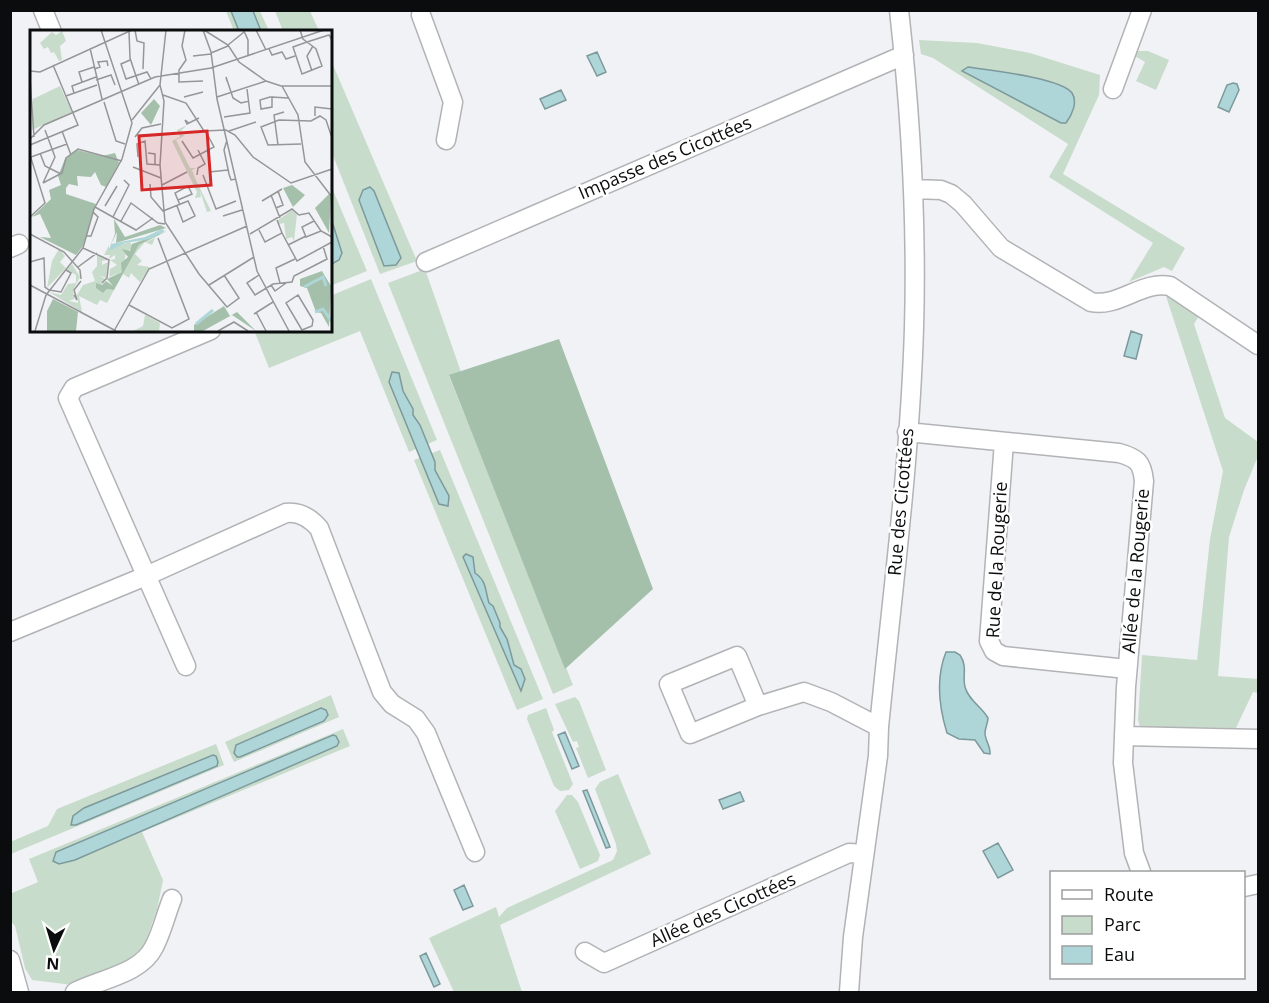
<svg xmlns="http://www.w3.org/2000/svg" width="1269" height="1003" font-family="'Open Sans',sans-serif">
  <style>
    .green { fill: #c7dccb }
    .forest { fill: #a4c0aa }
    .water { fill: #aed6d8; stroke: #7d999b; stroke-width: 1.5 }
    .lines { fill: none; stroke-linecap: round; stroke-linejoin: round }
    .minor-casing { stroke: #b2b3b6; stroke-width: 21 }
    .minor { stroke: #fff; stroke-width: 18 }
    .labels { text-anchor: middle; stroke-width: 5; stroke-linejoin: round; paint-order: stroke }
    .street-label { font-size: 18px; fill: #0b0c0d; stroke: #fff }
    .inset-river { fill: none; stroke: #aed6d8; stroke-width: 3 }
    .inset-road { fill: none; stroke: #959698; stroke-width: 1.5 }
    .view { fill: #d62828; fill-opacity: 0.15; stroke: #d62828; stroke-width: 3 }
    .inset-edge { fill: none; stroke: #0b0c0d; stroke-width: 3 }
  </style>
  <rect width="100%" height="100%" fill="#f1f2f5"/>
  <path class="green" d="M226,11H260L269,31H234Z
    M275,11H310L319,31H283Z
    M919,40L977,43L1030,53L1100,75L1099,95L1063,174L1185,248L1172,271L1164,267L1129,282L1153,243L1049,177L1068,144L933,58L921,54Z
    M1133,51H1148L1169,60L1156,90L1136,81L1145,62L1133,55Z
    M330,58L417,261L380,274L330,148Z
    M330,183L367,271L330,286Z
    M425,269L461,372L449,376L573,685L553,694L388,283Z
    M371,279L437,440L409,452L360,331L269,368L254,330H330V296Z
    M1165,293L1199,316L1194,324L1225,418L1258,442V456L1244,490L1229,537L1218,676L1258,679V693L1253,692L1236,728L1140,727L1138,720L1142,655L1197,660L1210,539L1223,471Z
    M440,450L543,699L517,710L414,460Z
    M331,695L339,717L234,762L225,742Z
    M575,697L579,701L606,770L588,778L576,748L579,747L577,741L573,742L555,704Z
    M546,708L554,730L552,732L573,784L569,790L560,791L554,786L527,719L528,715Z
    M343,729L350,746L142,832L163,880L157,910L142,951L133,960L73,985L32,980L25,968L15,926L11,921L10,894L38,882L29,859Z
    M216,744L224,765L11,854L10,842L48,826L57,809Z
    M618,774L651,854L500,925L522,992H454L429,938L496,907L499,917L507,908L613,860L617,851L616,844L595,789L600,782Z
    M567,795H572L578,802L600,855L598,861L580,869L555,811Z"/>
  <path class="forest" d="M559,339L653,589L565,669L449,375Z"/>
  <path class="water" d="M231,11H253L261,31H239Z
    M597,52L606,72L597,76L587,56Z
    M968,67C988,70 1062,78 1072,93C1078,102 1072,115 1066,123H1061L962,71Z
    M1233,83L1237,84L1239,90L1229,112L1218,107L1227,85Z
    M561,90L566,100L545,109L540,99Z
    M370,187L374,191L401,258L396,265L384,266L359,200L363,190Z
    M330,215L342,253L339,260L330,265Z
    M1131,331L1142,335L1136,359L1124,356Z
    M392,372L399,373L403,391L413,409V415L420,425L435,462V470L449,496L448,506L439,504L389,382Z
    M466,554L473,557L475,573C487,581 485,591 489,603L493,606L500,623V627L507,639L514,665L521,669L525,679L521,691L463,557Z
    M946,652H955L960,655C968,667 962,675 965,687C969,701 981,706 988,718C988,723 985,728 985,733C985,741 991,746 990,754L984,753L975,740L959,739L947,733C939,707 936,677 946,652Z
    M321,708L326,710L328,715L324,721L240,757H237L234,753L236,745Z
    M565,732L579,766L572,769L558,735Z
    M333,735L336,736L339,742L337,746L75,860L59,864L53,861L56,852Z
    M213,755L216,756L218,762L217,766L76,825H71L73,816L84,808Z
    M587,790L610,847L606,848L583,791Z
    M740,792L744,801L723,809L719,800Z
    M998,843L1013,870L998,878L983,851Z
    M464,885L473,906L463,910L454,890Z
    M426,953L440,984L434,987L420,956Z"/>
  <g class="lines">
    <g class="minor-casing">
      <path id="minor" d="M43,10L52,32
        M421,15L453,102L446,140
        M1113,89L1142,10
        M914,189L941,190L951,194L963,204L1001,248L1091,302C1118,308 1143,280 1170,286L1258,345
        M10,248L19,244
        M426,262L904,55
        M907,432L1119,453C1137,458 1142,462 1144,481L1126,687L1124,736L1123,763L1134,853L1141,872
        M1004,442L989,641L994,651L1003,656L1127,669
        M10,632L146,576L286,513C299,511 310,518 319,528L382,692L392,704L416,719L426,733L475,852
        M186,666L68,398L74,388L211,330
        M758,706L737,656L669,684L690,734L758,706L804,692L831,702L879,727
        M1124,736L1258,739
        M1244,887L1258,884
        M585,952L604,963L849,853L864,854
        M10,960L19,992
        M75,992C100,979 141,974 154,947C162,932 166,914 172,899
        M849,992L853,937L878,756L879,727C892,595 910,462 914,328C917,222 911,117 899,10"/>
    </g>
    <use href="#minor" class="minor"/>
  </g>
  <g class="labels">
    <g class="street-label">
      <text transform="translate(665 158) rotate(-23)" y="6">Impasse des Cicottées</text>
      <text transform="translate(901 502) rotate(-85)" y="6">Rue des Cicottées</text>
      <text transform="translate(997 560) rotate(-87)" y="6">Rue de la Rougerie</text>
      <text transform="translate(1136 571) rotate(-85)" y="6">Allée de la Rougerie</text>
      <text transform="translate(723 910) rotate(-24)" y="6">Allée des Cicottées</text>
    </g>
  </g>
  <g transform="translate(30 30)">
    <rect width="302" height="302" fill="#f1f2f5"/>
    <path d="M32,1L36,11L30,16L32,30L29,31L24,22L21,23L18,17L14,19L10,13L22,2L26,5ZM30,56L42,82L2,100L3,69ZM157,95L151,101L154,106L146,110L160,138H166L162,140L165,148L181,181L177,182L170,161L171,167L165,168L167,162L142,111L150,107L147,100ZM262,180L267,184L264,211L262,207L256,209L254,193L249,194L247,191ZM125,208L122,215L115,212L105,224L112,231L107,235L120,237L110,252L101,243L99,248L93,244L109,215ZM100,212L103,217L96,223L92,242L79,247L80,239L87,235L80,230L85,229V225L79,229L80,225H74L79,215V218ZM29,219L35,226L30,232L36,238L17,258L22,231ZM67,225L78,230L72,231V235L78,232L76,248L69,245L75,249L69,258L73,263L77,259L84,260L77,273L70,270L67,275L49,266L52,282L19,262L31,265L38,254L46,253V245L37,240L42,234L50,247L43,260L44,269L39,271L48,273L47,265L53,255L65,251L62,242L67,236ZM115,285L130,293L129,301H103L113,296Z" fill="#c7dccb"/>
    <path d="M124,69L130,76L121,95L111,83ZM47,120L72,126L85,123L89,133L76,157L71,155L65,142L61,147L47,146L48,156L39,154L36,158V164L66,174L53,216L46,225L10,207L21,208L10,184L2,187L21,169L19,160L31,155L28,146L35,129ZM262,155L275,165L263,177L253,158ZM299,164L301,167L299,203L285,178ZM84,189L95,207L130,195L136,198L86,213L87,202L80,216L85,204ZM137,201L109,215L84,260L77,259L73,263L66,258V253L72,255L76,251L83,256L77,249L92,242L91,233L98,227L92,219L100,221L102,214ZM292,241L301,256L299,297L291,283L286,282L277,258L270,256V249ZM23,269L48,282L46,301H17V281ZM194,276L200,286L207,282L226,301L202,285L173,301H164V295Z" fill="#a4c0aa"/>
    <path d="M132,199L135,201L120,209L95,213L79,221L81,214L115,207Z" fill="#aed6d8"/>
    <path class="inset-river" d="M274,257L293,247L296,256M285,282L293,279L302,292M166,294L183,280"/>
    <path class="inset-road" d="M105,0L107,11L114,13L113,39M136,0L130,55L134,71L130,135L135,192L169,244L197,277L209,268L194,245M155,0L152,16L156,30L149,40V52L173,51M173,0L181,22L187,69L227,241L259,301M174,0L198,15L209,32L236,51L251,56H302M226,0L236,20M270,0L273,9L285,18L286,19L292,36L272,44L263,17L277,12L299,5L302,10M99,1L100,28L109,55M214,1L218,10V26M198,15L214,2M60,18L72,69M239,19L242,25L252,22L256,29L265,26M181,23L198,16M163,26L181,24M100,30L91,34L96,49L117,42L121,49M64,39L70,37L68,32L77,31L78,36M0,41L10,42L102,0M282,41L277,26L283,16M0,48L4,107M66,50L81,45L85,55M197,51L196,47L203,68L211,73L219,71M52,52L49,42L64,37M252,56L268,85L275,132L302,167M44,63L42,56L66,47M133,65L156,73L174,101L196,100L205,105L223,127L261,153L302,139M36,66L67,55M154,67L173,62M187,67L236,51M244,67H240L230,70L231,79L242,77V67L258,68M74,72L86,111L95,114M285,86V77L302,79M194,87L220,83L217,59M102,90L130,55M159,93L155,90L157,94L169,88M32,101L41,125M199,101L226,92M105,107L112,98L131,94M0,109L14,95L125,47L181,38L294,0M197,110L194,120L199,144L201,150L206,149M152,111L163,128L184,117L176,102M271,114L238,115L231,97L249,90L281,91L290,86L296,90L302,108M0,115L48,95L23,35M248,115L244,85L254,82M10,123L15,136L31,144M118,123L125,124V135M0,125L15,173L0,187M1,127L37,114M108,127L107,114L115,111L117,134L130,135M103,137L131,148M179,142L198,140M167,145L168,138L175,134L168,120M173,145L186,179L206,171M13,153L32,143L36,128L48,119L92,131M13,153L25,127L15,100M120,154L121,167L133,181L158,171L165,186L153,192L147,176M132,155L157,142M241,165L250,188M148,170L162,164L158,156L145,163L150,175M232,171L252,159M75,176L87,156M65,177L106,200L123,188M246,178L253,175L248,161M193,186L212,180M83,187L99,155L94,150M91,191L101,173L128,193L135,194M284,191L272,197L276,207L291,201M229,200L235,212L252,203L247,190M252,203L267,231L302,212M0,204L34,222L50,240L51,249M220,204L262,179L269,185L279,183L291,201L302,207M57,206H61L68,187L63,182M258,215L276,206M53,218L79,230L77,248L72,253M0,232L14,228L15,257L19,260L31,262L41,243L36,240M48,237L67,223M229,245L217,253L225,265L243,254L262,252L264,246L297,229L293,216M250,253L246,238L265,229M0,255L86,301M179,255L224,227M241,255L245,261L256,253M16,265L53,218L64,179L92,129L102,93L71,0M44,265L47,270L44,260L51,251M268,265L283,290L282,296L272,300L256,273ZM99,275L142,298L159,289L128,208M226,282L236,301M224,284L243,272M5,301L16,265M84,301L119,239L217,196M188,301L204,292L218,301"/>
    <path class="view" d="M177,101L181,155L112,160L109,106Z"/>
    <rect width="302" height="302" class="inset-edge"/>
  </g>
  <rect width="1269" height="1003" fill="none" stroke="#0b0c0d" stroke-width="24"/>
  <rect x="1050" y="871" width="195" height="108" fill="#ffffff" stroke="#9d9e9e" stroke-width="1.5"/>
  <rect x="1062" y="890" width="30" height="9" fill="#ffffff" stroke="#9d9e9e" stroke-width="1.5"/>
  <text x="1104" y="901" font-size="18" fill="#0b0c0d">Route</text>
  <rect x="1062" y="916" width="30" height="18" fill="#c7dccb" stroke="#9d9e9e" stroke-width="1.5"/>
  <text x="1104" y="931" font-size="18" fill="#0b0c0d">Parc</text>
  <rect x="1062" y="946" width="30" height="18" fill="#aed6d8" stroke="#9d9e9e" stroke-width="1.5"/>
  <text x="1104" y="961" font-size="18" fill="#0b0c0d">Eau</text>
  <g transform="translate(54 949) rotate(184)" stroke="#ffffff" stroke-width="4.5" paint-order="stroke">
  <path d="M0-4.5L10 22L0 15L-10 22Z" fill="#0b0c0d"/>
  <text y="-9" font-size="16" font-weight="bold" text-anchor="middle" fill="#0b0c0d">N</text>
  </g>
</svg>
